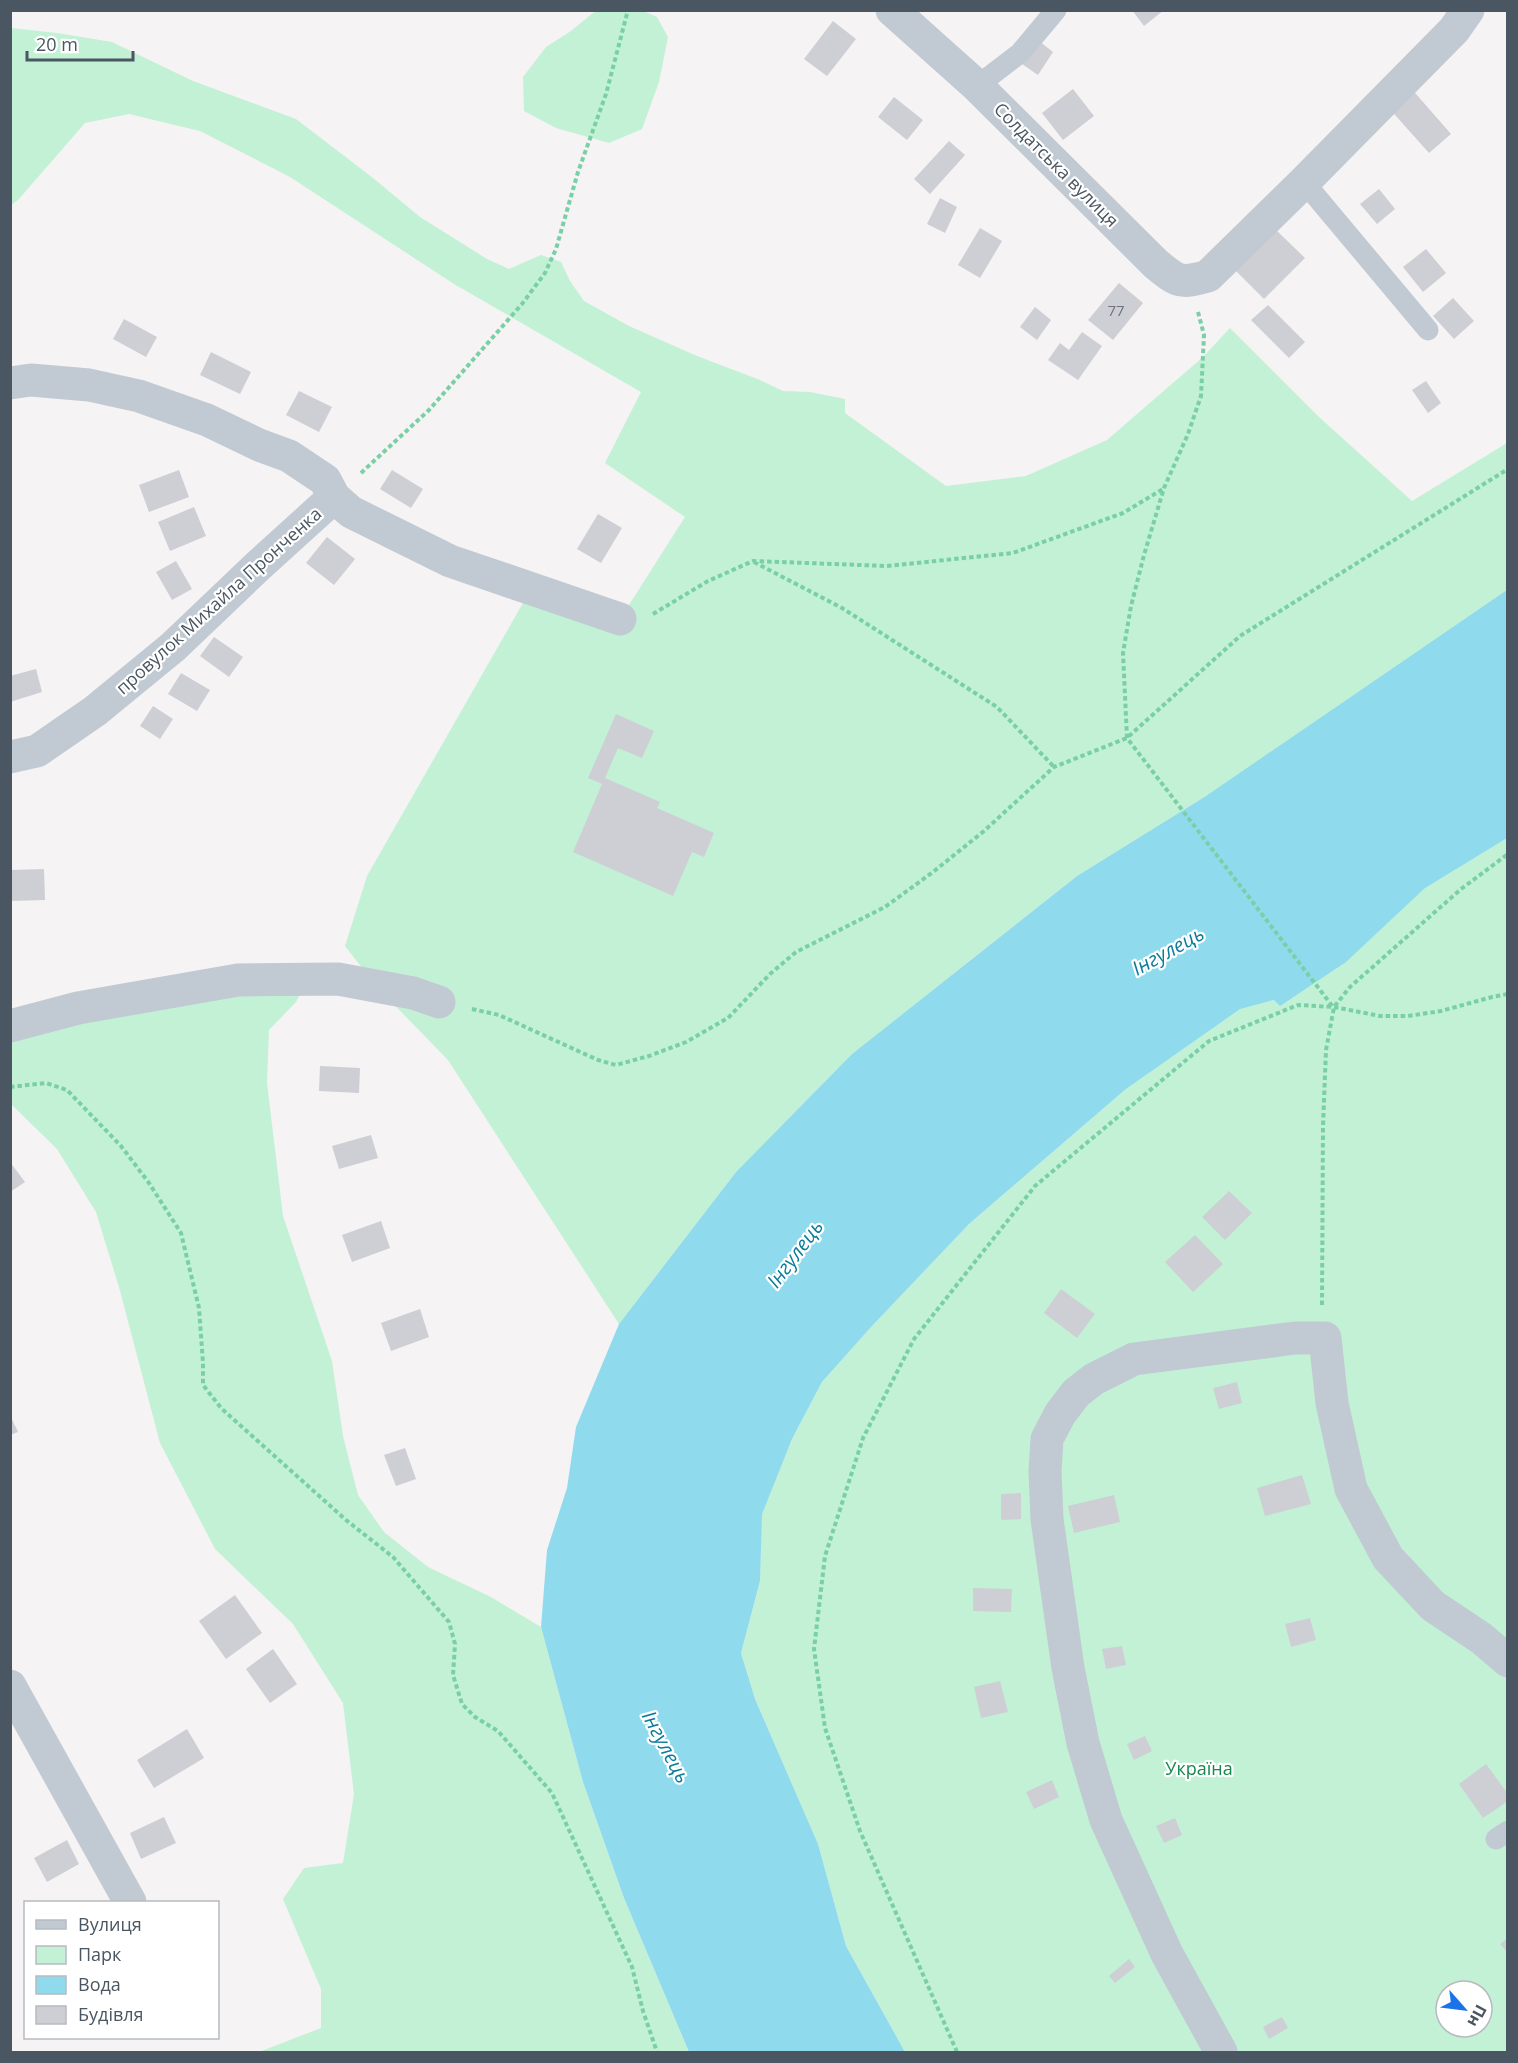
<svg xmlns="http://www.w3.org/2000/svg" width="1518" height="2063" font-family="'Open Sans',sans-serif">
  <style>
    .green { fill: #c3f1d5; fill-rule: evenodd }
    .water { fill: #90daee }
    .building { fill: #cdcfd5 }
    .lines { fill: none; stroke-linecap: round; stroke-linejoin: round }
    .path { stroke: #7ad0a6; stroke-width: 4; stroke-dasharray: 4.5 3; stroke-linecap: butt }
    .lane { stroke: #c1cad2; stroke-width: 21 }
    .street { stroke: #c1cad2; stroke-width: 33 }
    .labels { text-anchor: middle; stroke-width: 4.5; stroke-linejoin: round; paint-order: stroke }
    .number-label { font-size: 15px; fill: #6b747e }
    .street-label { font-size: 18px; fill: #4a5661; stroke: #fff }
    .park-label { font-size: 18px; fill: #17864f; stroke: #fff }
    .water-label { font-size: 20px; font-style: italic; fill: #0c7c9b; stroke: #fff }
  </style>
  <rect width="100%" height="100%" fill="#f5f3f3"/>
  <path class="green" d="M641,10L657,17L668,37L659,82L642,129L609,143L556,128L524,111L523,77L546,47L571,31L593,13L597,10Z
    M11,28L57,33L112,42L193,81L296,119L373,178L420,217L487,259L509,269L541,255L561,262L570,281L584,301L629,326L697,356L760,380L783,391L810,392L845,399V413L946,486L1026,476L1107,440L1203,357L1230,328L1319,417L1412,501L1507,443V656L1206,796L1077,876L852,1054L736,1172L619,1324L448,1060L377,987L345,946L367,876L531,589L620,619L685,517L605,463L641,392L454,284L290,177L200,131L129,114L85,123L18,200L11,205Z
    M1507,777V2052H905L846,1946L818,1844L755,1699L741,1653L760,1581L761,1514L792,1439L822,1382L872,1326L969,1224L1126,1089L1240,1008L1274,1000ZM1446,1991H1482V2027H1446Z
    M308,978L296,1002L269,1030L267,1083L283,1216L332,1361L343,1436L358,1495L384,1532L428,1567L491,1597L541,1627L583,1782L624,1898L689,2052H259L321,2028V1989L283,1899L304,1868L343,1863L354,1794L343,1703L293,1624L215,1549L160,1443L119,1287L96,1212L57,1149L11,1104L10,1026Z"/>
  <path class="water" d="M1507,590V838L1425,888L1346,962L1280,1006L1274,1000L1240,1009L1126,1089L969,1224L872,1326L822,1382L792,1439L762,1514L760,1581L741,1653L755,1699L818,1844L846,1946L905,2052H689L624,1898L583,1782L541,1627L547,1550L567,1488L576,1427L619,1324L736,1172L852,1054L1077,876L1206,796Z"/>
  <path class="building" d="M1132,10H1164L1144,26Z
    M833,21L856,39L827,76L804,59Z
    M1039,41L1053,52L1038,75L1022,64Z
    M1409,86L1451,134L1429,153L1387,106Z
    M1073,89L1094,116L1063,140L1042,113Z
    M894,97L923,120L907,140L878,117Z
    M949,141L965,155L930,194L914,179Z
    M1379,189L1395,209L1377,224L1360,204Z
    M940,198L957,207L945,233L927,224Z
    M980,228L1002,241L980,278L958,265Z
    M1276,230L1305,258L1264,299L1236,271Z
    M1426,249L1446,273L1423,292L1403,267Z
    M1119,283L1143,303L1113,340L1088,320Z
    M1453,298L1474,321L1454,339L1433,316Z
    M1268,305L1305,342L1289,358L1251,320Z
    M1035,307L1051,320L1037,340L1020,327Z
    M124,319L157,337L146,357L113,339Z
    M1082,332L1102,346L1078,380L1048,360L1060,343L1069,350Z
    M211,352L251,372L240,394L200,375Z
    M1426,381L1441,403L1428,413L1412,390Z
    M299,391L332,407L319,432L286,415Z
    M179,470L189,497L149,512L139,485Z
    M392,470L423,489L411,508L380,489Z
    M194,507L206,536L170,551L158,522Z
    M598,514L622,528L601,563L577,549Z
    M327,537L355,559L334,585L306,563Z
    M176,561L192,589L172,600L156,572Z
    M214,637L243,657L229,677L200,656Z
    M36,669L42,692L10,702V676Z
    M181,673L210,690L197,711L168,694Z
    M153,706L173,719L160,739L140,726Z
    M616,714L654,731L642,758L618,748L605,778L660,802L657,808L714,833L704,857L692,852L673,896L573,852L602,784L588,778Z
    M44,869L45,900L10,901V870Z
    M320,1066L360,1068L359,1093L319,1091Z
    M371,1135L378,1158L339,1169L332,1146Z
    M10,1162L25,1182L10,1192Z
    M1229,1191L1252,1213L1225,1240L1202,1217Z
    M381,1221L390,1248L352,1262L342,1235Z
    M1195,1235L1223,1264L1193,1292L1165,1262Z
    M1061,1289L1095,1314L1077,1338L1044,1313Z
    M420,1309L429,1337L391,1351L381,1323Z
    M1237,1382L1242,1403L1219,1409L1213,1388Z
    M10,1415L18,1432L10,1435Z
    M405,1448L416,1479L396,1486L384,1455Z
    M1302,1475L1311,1504L1265,1516L1257,1488Z
    M1021,1493V1519L1001,1520V1494Z
    M1114,1495L1120,1522L1074,1533L1068,1506Z
    M973,1588L1012,1589L1011,1612L973,1611Z
    M235,1595L262,1633L226,1659L199,1621Z
    M1310,1618L1316,1640L1291,1647L1285,1624Z
    M1122,1646L1126,1665L1106,1669L1102,1649Z
    M273,1649L297,1684L270,1703L246,1669Z
    M1000,1681L1008,1712L981,1718L974,1687Z
    M187,1729L204,1758L154,1788L137,1760Z
    M1145,1736L1152,1751L1134,1760L1127,1744Z
    M1486,1764L1508,1794V1801L1483,1818L1459,1784Z
    M1052,1780L1059,1797L1034,1809L1026,1792Z
    M164,1817L176,1843L141,1859L130,1833Z
    M1175,1818L1182,1835L1164,1843L1156,1826Z
    M67,1840L79,1864L47,1882L34,1858Z
    M1508,1938V1953L1500,1944Z
    M1129,1959L1135,1967L1115,1983L1109,1976Z
    M1282,2017L1288,2028L1269,2039L1263,2027Z"/>
  <g class="lines">
    <path class="path" d="M1198,312L1204,335L1201,396L1188,434L1164,488L1144,555L1131,606L1123,653L1127,738L1333,1007
      M361,473L429,410L522,304L545,273L556,249L578,172L606,94L628,10
      M754,562L842,608L997,707L1054,767
      M653,614L708,581L753,561L887,566L1013,553L1123,513L1163,489
      M472,1009L499,1015L598,1060L616,1065L649,1056L686,1042L728,1018L770,974L796,952L885,907L933,872L984,831L1054,767L1127,738L1240,636L1508,469
      M10,1087L46,1083L67,1090L121,1146L149,1183L181,1233L199,1308L203,1363V1385L221,1408L346,1520L393,1557L449,1622L455,1644L453,1675L462,1704L475,1717L498,1731L552,1793L632,1967L643,2011L657,2052
      M1322,1305L1323,1126L1326,1050L1334,1007L1350,987L1461,889L1508,854
      M957,2052L860,1831L825,1728L814,1649L825,1556L863,1438L914,1339L1035,1186L1209,1041L1298,1005L1334,1007L1380,1016H1408L1441,1011L1492,997L1508,994"/>
    <path class="lane" d="M977,86L1020,53L1056,10
      M1304,182L1428,330
      M1496,1839L1508,1831"/>
    <path class="street" d="M892,10L977,86L1156,264C1178,282 1180,284 1208,276L1304,182L1454,30L1468,10
      M10,383L31,380L89,385L139,396L207,420L259,445L289,456L325,480L334,497L351,512L450,561L620,619
      M10,757L37,751L95,711L173,647L258,566L334,497
      M10,1026L78,1008L238,980L338,979L413,993L439,1002
      M10,1686L130,1902
      M1221,2052L1167,1954L1106,1820L1083,1743L1068,1668L1047,1519L1045,1471L1047,1439L1060,1414L1076,1393L1094,1379L1134,1359L1295,1338H1325L1332,1403L1351,1489L1388,1558L1433,1606L1481,1638L1508,1661"/>
  </g>
  <g class="labels">
    <g class="number-label">
      <text x="1116" y="316">77</text>
    </g>
    <g class="street-label">
      <text transform="translate(1056 165) rotate(45)" y="6">Солдатська вулиця</text>
      <text transform="translate(219 601) rotate(-42)" y="6">провулок Михайла Пронченка</text>
    </g>
    <g class="park-label">
      <text x="1199" y="1775">Україна</text>
    </g>
    <g class="water-label">
      <text transform="translate(1168 951) rotate(-29)" y="7">Інгулець</text>
      <text transform="translate(795 1254) rotate(-53)" y="7">Інгулець</text>
      <text transform="translate(666 1747) rotate(62)" y="7">Інгулець</text>
    </g>
  </g>
  <rect width="1518" height="2063" fill="none" stroke="#4a5661" stroke-width="24"/>
  <rect x="24" y="1901" width="195" height="138" fill="#ffffff" stroke="#b7bbc0" stroke-width="1.5"/>
  <rect x="36" y="1920" width="30" height="9" fill="#c1cad2" stroke="#b7bbc0" stroke-width="1.5"/>
  <text x="78" y="1931" font-size="18" fill="#4a5661">Вулиця</text>
  <rect x="36" y="1946" width="30" height="18" fill="#c3f1d5" stroke="#b7bbc0" stroke-width="1.5"/>
  <text x="78" y="1961" font-size="18" fill="#4a5661">Парк</text>
  <rect x="36" y="1976" width="30" height="18" fill="#90daee" stroke="#b7bbc0" stroke-width="1.5"/>
  <text x="78" y="1991" font-size="18" fill="#4a5661">Вода</text>
  <rect x="36" y="2006" width="30" height="18" fill="#cdcfd5" stroke="#b7bbc0" stroke-width="1.5"/>
  <text x="78" y="2021" font-size="18" fill="#4a5661">Будівля</text>
  <g transform="translate(1464 2009) rotate(118)"><circle r="28" fill="#ffffff" stroke="#b7bbc0" stroke-width="1.5"/>
  <path d="M0-4.5L10 22L0 15L-10 22Z" fill="#1a73e8"/>
  <text y="-9" font-size="16" font-weight="bold" text-anchor="middle" fill="#4a5661">Пн</text>
  </g>
  <path d="M27 51v9h106v-9" fill="none" stroke="#4a5661" stroke-width="3"/>
  <text x="36" y="51" font-size="18" fill="#4a5661" stroke="#ffffff" stroke-width="4.5" paint-order="stroke">20 m</text>
</svg>
